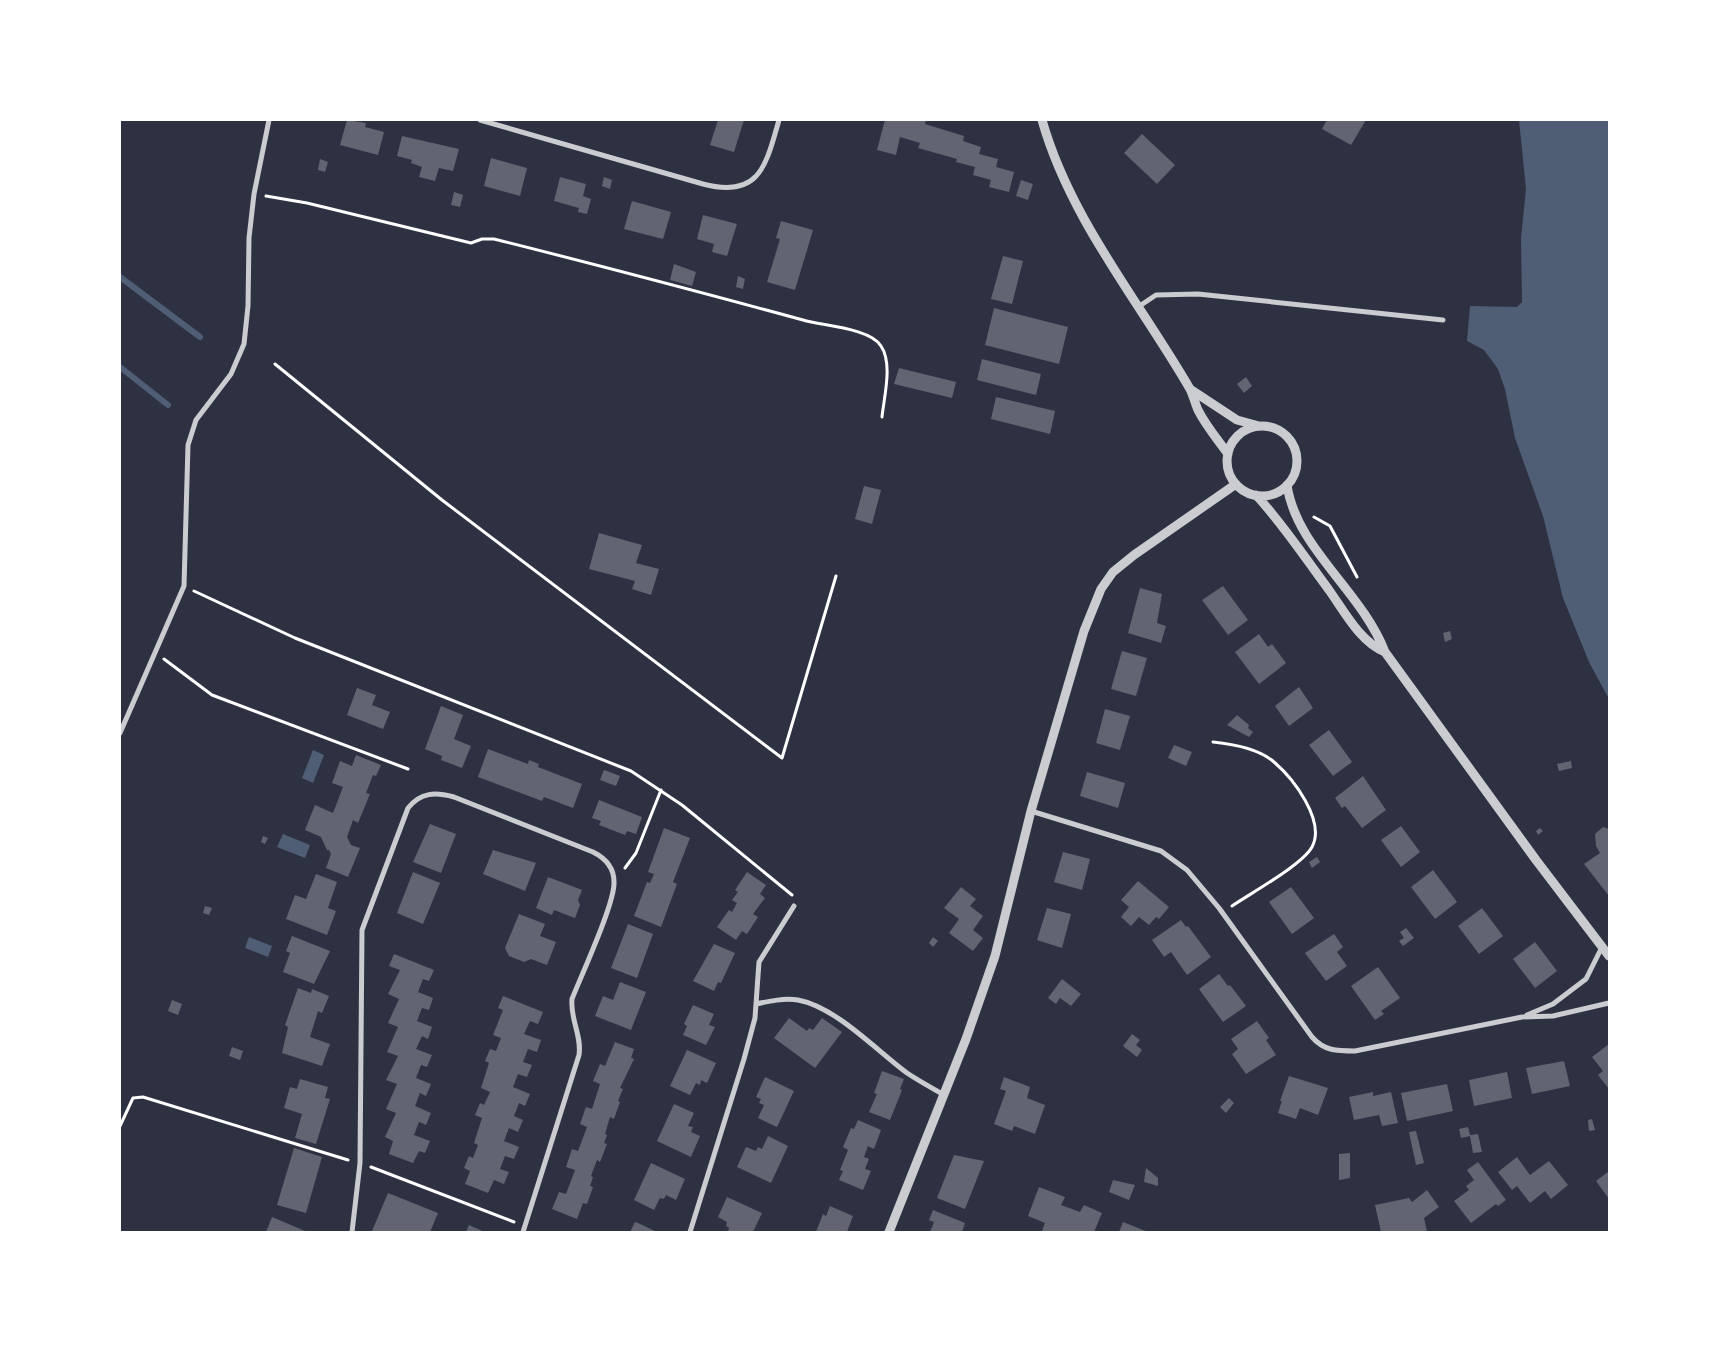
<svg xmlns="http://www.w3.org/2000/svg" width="1729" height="1352" font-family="Raleway,sans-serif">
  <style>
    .water { fill: #4f5d75 }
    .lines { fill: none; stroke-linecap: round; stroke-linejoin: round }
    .stream { stroke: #4f5d75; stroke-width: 6 }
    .building { fill: #626471 }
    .path { stroke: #fff; stroke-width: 3 }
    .minor { stroke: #caccd0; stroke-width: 5 }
    .tertiary { stroke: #caccd0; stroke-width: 9 }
  </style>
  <rect width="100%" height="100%" fill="#2d3142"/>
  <path class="water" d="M1519,120H1609V699L1589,662L1563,598L1543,516L1515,438L1505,389L1498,369L1484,350L1467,341L1470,306L1517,307L1522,302L1521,238L1526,189Z
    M313,750L324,755L313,783L302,778Z
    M283,834L310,845L305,858L277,847Z
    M249,937L272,946L268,957L245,948Z"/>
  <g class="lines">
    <path class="stream" d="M120,277L200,337
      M120,367L168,405"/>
  </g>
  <path class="building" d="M347,120L366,123L365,127L384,132L378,155L340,145Z
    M718,120H744L734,152L710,145Z
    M885,120H926L925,124L964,136L963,141L981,147L979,154L998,159L996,167L1014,172L1009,192L989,187L991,180L973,175L975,167L956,162L957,159L918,148L920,143L900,137L896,155L877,150Z
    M1327,120H1366L1351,145L1322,129Z
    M1142,134L1175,165L1157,184L1124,153Z
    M402,136L459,149L453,171L439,168L435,181L419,177L422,167L411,163L412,160L397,156Z
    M491,158L527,168L520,196L484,186Z
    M320,159L328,162L325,172L318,170Z
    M560,177L586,184L583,196L591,199L587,214L578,212L579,208L554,201Z
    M604,177L612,180L610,189L602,186Z
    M1021,180L1033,184L1028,200L1016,196Z
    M454,192L463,195L460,207L451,205Z
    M632,201L671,212L663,239L624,229Z
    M703,215L737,224L727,256L712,252L714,244L697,239Z
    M781,221L813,230L795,290L767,282L780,239L776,238Z
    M1003,256L1023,261L1012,304L991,299Z
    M674,264L696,272L692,286L670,280Z
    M738,276L745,279L743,289L736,287Z
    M994,308L1068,327L1059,364L985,345Z
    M982,359L1041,374L1036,395L977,380Z
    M899,368L956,382L952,398L894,384Z
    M1246,377L1252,386L1244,393L1237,384Z
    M996,397L1055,411L1050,434L991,419Z
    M864,486L881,490L872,524L855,519Z
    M599,533L642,545L636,563L659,569L651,595L632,589L635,581L589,569Z
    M1223,586L1248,620L1228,635L1202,600Z
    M1140,588L1162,594L1157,623L1166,626L1161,643L1128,633Z
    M1450,631L1452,639L1445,642L1443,633Z
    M1259,634L1268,647L1272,644L1286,663L1259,684L1235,652Z
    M1122,651L1147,658L1136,696L1111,689Z
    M1299,687L1313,708L1289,726L1275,706Z
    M357,688L376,695L372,705L390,712L383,729L347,715Z
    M441,706L463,715L454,739L471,746L462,768L441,760L442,756L425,749Z
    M1105,709L1130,716L1120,750L1096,743Z
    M1237,715L1249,725L1248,728L1253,732L1249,737L1227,725Z
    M1329,730L1352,762L1333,776L1309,745Z
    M1174,745L1192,752L1186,766L1168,758Z
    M488,749L528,764L529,760L539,764L538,767L582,784L573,808L544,797L542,801L478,777Z
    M356,755L381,765L376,776L373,775L366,793L370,794L358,823L353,820L347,837L351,845L360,848L348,877L326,868L331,854L329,850H327L321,837L305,830L315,805L333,813L343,787L332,783L340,761L352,766Z
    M1571,761L1572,768L1559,771L1557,764Z
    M604,770L620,776L616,786L600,780Z
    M1087,772L1125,783L1118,808L1080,796Z
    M1363,776L1386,810L1362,828L1345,806L1342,808L1335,798Z
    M599,800L642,817L636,834L627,831L625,835L599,825L601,821L592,818Z
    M430,824L456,834L441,873L413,862Z
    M1401,826L1420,852L1401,867L1381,840Z
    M1603,827L1609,829V896L1584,864L1600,853L1596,846L1595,834Z
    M664,828L690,838L673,882L677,884L661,927L634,916L647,882L650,883L654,874L648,872Z
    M1540,828L1543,831L1538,835L1536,831Z
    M263,836L268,838L265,844L261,842Z
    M493,850L536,863L525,891L483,874Z
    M1063,852L1090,859L1082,890L1054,882Z
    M1317,857L1320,862L1312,868L1309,862Z
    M1433,870L1457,902L1435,919L1411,887Z
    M413,872L440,883L423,924L397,913Z
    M747,872L766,885L760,894L765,898L753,914L758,917L747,934L742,931L736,940L717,927L729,910L732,912L737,903L732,900L738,892L735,890Z
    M316,874L337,882L328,908L336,911L327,935L286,919L295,895L306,899Z
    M548,877L582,890L578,900L580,905L575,918L554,910L552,915L536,908Z
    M1138,881L1169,907L1159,919L1156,917L1149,925L1139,917L1131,926L1121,917L1129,907L1121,900Z
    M961,887L976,899L970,906L983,916L973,930L983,938L973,951L949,933L959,919L944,908Z
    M1291,887L1314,918L1292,934L1269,902Z
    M205,906L212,908L209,915L203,913Z
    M1047,908L1071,914L1062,948L1037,940Z
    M1482,908L1503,936L1479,954L1458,926Z
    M519,914L545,924L540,936L556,942L547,965L531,959L524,962L509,956L505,948Z
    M1181,920L1186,927L1188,926L1211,957L1187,975L1171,952L1164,957L1152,940Z
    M628,924L653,934L637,978L611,968Z
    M1406,928L1414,938L1403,946L1399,941L1404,938L1400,932Z
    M1334,934L1343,947L1337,952L1347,966L1326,981L1305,953Z
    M292,936L330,951L314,984L283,972L290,953L286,951Z
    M933,937L938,941L933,947L929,943Z
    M1535,942L1557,971L1535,988L1513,959Z
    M714,944L735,953L721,983L718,982L714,991L693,981Z
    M394,954L434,970L429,981L423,979L418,992L433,998L429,1010L422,1008L417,1021L432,1027L428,1039L422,1036L416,1049L432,1055L427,1067L421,1065L416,1078L431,1084L426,1096L420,1093L415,1106L431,1113L426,1125L419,1122L414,1135L430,1141L425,1153L419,1151L413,1163L389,1154L393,1141L385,1137L396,1113L386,1109L397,1084L386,1080L398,1056L387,1052L398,1027L388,1023L399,999L388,994L400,970L389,966Z
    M1378,967L1400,998L1381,1011L1384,1014L1375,1020L1351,986Z
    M1219,974L1228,986L1230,985L1246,1006L1223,1022L1199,989Z
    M1062,979L1081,994L1071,1006L1060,998L1056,1004L1048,998Z
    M620,982L646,992L631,1030L595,1016L603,996L613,1000Z
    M298,988L311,993L312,989L329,996L322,1013L318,1011L310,1037L330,1044L322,1066L282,1053L288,1027L285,1025Z
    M503,996L543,1012L538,1024L530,1021L524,1034L541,1040L537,1052L528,1049L523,1062L532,1065L527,1077L518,1074L513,1087L530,1094L525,1106L519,1103L514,1116L523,1120L518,1132L509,1128L504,1141L519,1147L514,1159L505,1156L500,1169L509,1172L504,1184L494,1180L488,1193L465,1184L470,1171L464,1168L469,1156L473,1158L478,1145L474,1143L482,1118L475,1115L480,1103L484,1105L490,1092L481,1088L489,1063L485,1061L490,1049L496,1051L501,1038L493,1035L503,1010L498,1008Z
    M172,1000L182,1004L178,1015L168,1011Z
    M693,1005L714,1014L709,1025L715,1027L706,1045L683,1035L687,1026L684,1024Z
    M789,1018L807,1031L809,1028L813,1030L822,1018L842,1032L815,1068L774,1038Z
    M1257,1021L1269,1038L1266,1040L1276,1055L1246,1074L1232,1054L1238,1049L1231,1039Z
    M1132,1034L1140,1040L1136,1045L1142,1050L1137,1057L1123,1046Z
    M615,1042L634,1049L631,1058L634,1059L620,1088L623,1089L618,1101L620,1102L614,1119L610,1117L605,1134L607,1135L604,1143L607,1144L600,1162L597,1160L591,1176L593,1177L590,1186L593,1187L587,1204L583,1203L577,1219L552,1209L559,1192L566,1194L575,1170L566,1167L572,1149L578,1151L587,1127L580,1124L586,1107L592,1109L600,1084L593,1081L600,1064L605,1066Z
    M1609,1044V1089L1598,1075L1603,1071L1592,1057Z
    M232,1047L243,1051L240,1060L229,1056Z
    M687,1050L716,1063L707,1083L701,1080L700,1085L696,1083L690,1095L670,1086Z
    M1564,1061L1570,1086L1532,1094L1526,1068Z
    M882,1071L904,1079L900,1089L902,1090L890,1120L869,1112L877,1094L874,1093Z
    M1507,1072L1512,1098L1474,1106L1469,1080Z
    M1289,1076L1328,1088L1318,1115L1300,1108L1296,1119L1278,1113L1282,1101H1280Z
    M765,1077L794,1091L777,1127L758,1118L764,1105L759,1103L761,1099L756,1097Z
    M1004,1077L1030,1087L1027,1098L1045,1105L1035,1134L1014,1126L1012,1131L994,1124L1006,1091L1000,1089Z
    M300,1079L328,1087L325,1098L330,1099L316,1144L295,1138L302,1114L284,1108L290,1087L297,1089Z
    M1447,1084L1453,1111L1407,1121L1401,1093Z
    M1373,1092V1096L1391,1092L1398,1123L1382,1126L1379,1115L1354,1120L1349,1097Z
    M1229,1098L1234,1103L1226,1113L1220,1107Z
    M674,1104L694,1113L688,1126L693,1127L691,1132L700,1136L691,1157L657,1141Z
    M1592,1119L1595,1130L1589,1131L1588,1120Z
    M858,1120L881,1130L874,1149L868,1146L864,1157L869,1159L865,1169L871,1171L863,1190L839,1180L843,1171L840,1170L848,1150L843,1147L851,1128L854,1129Z
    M1468,1127L1470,1135L1478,1134L1482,1152L1473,1153L1470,1136L1461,1138L1459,1129Z
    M1416,1131L1424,1163L1416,1165L1409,1132Z
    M768,1136L788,1146L771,1183L737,1167L746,1147L756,1151L758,1147L762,1149Z
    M294,1148L322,1157L306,1213L277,1205Z
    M1350,1153V1178L1339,1180V1154Z
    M954,1155L984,1161L965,1209L937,1198Z
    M1517,1157L1530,1175L1549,1161L1568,1185L1551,1199L1545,1191L1530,1203L1517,1186L1512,1190L1498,1172Z
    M1478,1162L1506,1200L1498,1206L1496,1204L1471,1223L1454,1201L1469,1190L1466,1186L1474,1180L1467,1170Z
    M651,1163L685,1179L676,1200L666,1195L664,1199L660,1198L654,1210L634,1200Z
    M1146,1168L1158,1178V1186L1144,1182Z
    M1609,1171V1199L1596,1181Z
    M1113,1180L1135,1185L1129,1200L1109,1192Z
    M1039,1187L1065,1197L1061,1205L1080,1212L1084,1205L1102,1213L1094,1232L1042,1231L1045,1223L1028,1216Z
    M1427,1190L1439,1207L1424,1218L1427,1232H1381L1375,1205L1409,1198L1412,1202Z
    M388,1193L438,1213L430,1232L372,1231Z
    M727,1197L762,1213L753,1232H728L729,1228L726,1226L727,1222L718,1217Z
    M830,1206L853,1216L847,1232H816L823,1214L826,1216Z
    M933,1210L965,1223L962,1232H930L934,1222L929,1220Z
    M272,1217L305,1231V1232H266Z
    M635,1222L638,1223L657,1232H630Z
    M1123,1222L1148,1232H1119Z
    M469,1225L471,1226L485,1232H466Z"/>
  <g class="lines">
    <path class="path" d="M266,196L307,203L471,243L482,239H494C598,265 700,292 803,320C823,326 870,328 881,346C893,364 884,397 882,417
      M275,364L442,500L782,758L836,576
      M1314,517L1330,526L1357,577
      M194,591L295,638L631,771L682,805L792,895
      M164,659L212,695L408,769
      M1213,742C1233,744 1258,748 1274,762C1293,778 1326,821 1312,847C1302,865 1251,893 1232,906
      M625,868L636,853L661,790
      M120,1126L133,1098L143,1097L348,1160
      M371,1167L514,1222"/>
    <path class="minor" d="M480,120L703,184C760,199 766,165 779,120
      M1138,307L1156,295L1198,294L1443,320
      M120,733L184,586L188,445L196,420L231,374L244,344L248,306L249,238L254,194L269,120
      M1031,811L1161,851L1187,870L1219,908L1312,1037C1324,1051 1337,1051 1355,1051L1522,1017L1553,1016L1609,1003
      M756,1004C770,1001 784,998 798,1000C836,1007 877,1051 907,1073C919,1081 932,1088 944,1095
      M1527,1015L1553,1004L1586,979L1602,947
      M352,1232L360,1163L362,930L408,808C421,792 435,792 454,797L593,852C605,858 614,868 614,882C615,903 581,976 572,999C570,1019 582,1036 579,1055L523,1232
      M690,1232L744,1059L755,1018L759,962L794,906"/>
    <path class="tertiary" d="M1042,120C1070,219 1139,301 1190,389C1193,395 1195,403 1198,410C1206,426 1218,440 1228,454
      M1190,389L1237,420L1259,426
      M1227 461a35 35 0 1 1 70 0a35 35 0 1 1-70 0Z
      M1287,485C1296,548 1361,590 1385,652L1536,860L1609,956
      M1256,495C1283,524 1305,558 1329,590C1344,611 1360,642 1385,652
      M889,1232L966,1039L995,956L1031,811L1084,631L1101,589L1113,572L1134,555L1236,484"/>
  </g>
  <rect width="1729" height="1352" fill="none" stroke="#ffffff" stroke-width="242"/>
</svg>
